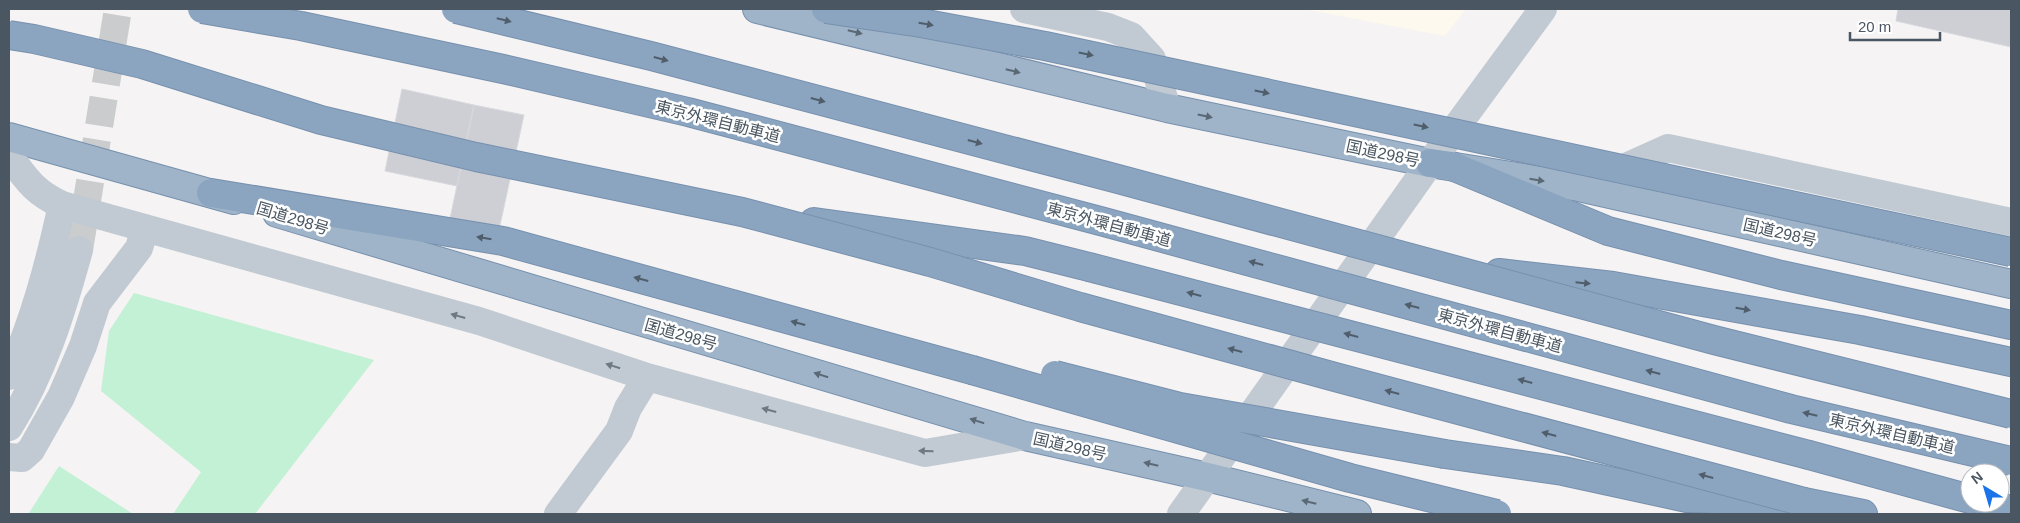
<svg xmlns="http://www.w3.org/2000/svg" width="2020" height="523" font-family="Arial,'Noto Sans JP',sans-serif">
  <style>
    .commercial { fill: #fdf9ef }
    .green { fill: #c3f1d5 }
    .building { fill: #cdcfd5; stroke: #d7d9de }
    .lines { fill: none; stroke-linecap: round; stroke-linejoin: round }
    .minor-tunnel { stroke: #caccce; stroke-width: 28; stroke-dasharray: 28 14; stroke-linecap: butt }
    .trunk-casing { stroke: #7690ad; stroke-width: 30 }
    .motorway-casing { stroke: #7690ad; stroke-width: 30 }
    .minor { stroke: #c1cad2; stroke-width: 28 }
    .tertiary { stroke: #c1cad2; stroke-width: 28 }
    .trunk { stroke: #9fb4c9; stroke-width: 28 }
    .motorway { stroke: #8ba5c1; stroke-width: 28 }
    .motorway-bridge-casing { stroke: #7690ad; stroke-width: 30; stroke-linecap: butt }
    .motorway-bridge { stroke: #8ba5c1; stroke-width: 28 }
    .oneway { fill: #505e6b }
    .oneway2 { fill: #5b6976 }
    .oneway3 { fill: #6e7983 }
    .labels { text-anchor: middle; stroke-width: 5; stroke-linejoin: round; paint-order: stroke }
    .street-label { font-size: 16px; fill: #4a5661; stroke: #fff }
  </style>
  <rect width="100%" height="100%" fill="#f5f3f3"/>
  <path class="commercial" d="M1304,9H1466L1445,36Z"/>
  <path class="green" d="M134,293L374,360L255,514H173L201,472L101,391L109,331Z
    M59,466L133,514H30L29,513Z"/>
  <path class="building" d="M1898,9H2011V47L1896,21Z
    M402,89L474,105L457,186L385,171Z
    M474,105L524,115L497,239L448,228Z"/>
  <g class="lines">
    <path class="minor-tunnel" d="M79,250L118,9"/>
    <g class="trunk-casing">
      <path id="trunk" d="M757,9L1167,108L1430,163L1579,187L2011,284
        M9,137L234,200
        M277,213L1025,436L1207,477L1357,514"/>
    </g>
    <g class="motorway-casing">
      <path id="motorway" d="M1430,163L1452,166L1608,231L1781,275L2011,325
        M211,193L503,241L972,370
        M814,222L1025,251L1089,267
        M1499,273L1613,286L1860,330L2011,362
        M1445,454L1563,471L1687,498L1804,502L1863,514
        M1809,455L1970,499
        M1985,503L2011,510"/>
    </g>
    <path class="minor" d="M1024,9L1108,27L1131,36L1152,59L1167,108
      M9,156C27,180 34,192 62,205L479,321L647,377L925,453L1025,436
      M1608,175L1668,148L2011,222
      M9,376C34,321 49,264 62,205
      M9,427C43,373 62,312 79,250
      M9,457L22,458L31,450L61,397L83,346L97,303L139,248L145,228
      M558,514L619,431L628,408L647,377"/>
    <path class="tertiary" d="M1181,514L1430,163L1543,9"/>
    <use href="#trunk" class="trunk"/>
    <use href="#motorway" class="motorway"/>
    <g class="motorway-bridge-casing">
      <path id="motorway-bridge" d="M202,9L301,26L503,69L688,112L1104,222L1791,409L2011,461
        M456,9L651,56L1118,179L1714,340L2011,414
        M826,9L921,23L1045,46L2011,252
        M9,35L34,39L142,64L321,120L476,157L742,212L930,262L1080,307L1335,377L1804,502
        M1089,267L1809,455
        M972,370L1350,478L1497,514
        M1055,375L1180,407L1445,454"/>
    </g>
    <use href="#motorway-bridge" class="motorway-bridge"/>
  </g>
  <defs><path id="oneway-solid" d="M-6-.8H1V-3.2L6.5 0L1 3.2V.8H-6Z" transform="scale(1.25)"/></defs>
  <g class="oneway">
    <use href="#oneway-solid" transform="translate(504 20) rotate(14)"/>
    <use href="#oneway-solid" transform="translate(926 24) rotate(10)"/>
    <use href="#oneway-solid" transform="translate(1086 54) rotate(12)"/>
    <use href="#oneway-solid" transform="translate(661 59) rotate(15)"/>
    <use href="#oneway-solid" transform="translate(1262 92) rotate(12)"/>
    <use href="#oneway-solid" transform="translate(818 100) rotate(15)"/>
    <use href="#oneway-solid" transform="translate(1421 126) rotate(12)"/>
    <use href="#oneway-solid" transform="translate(975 142) rotate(15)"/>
    <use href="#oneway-solid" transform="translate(484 238) rotate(-171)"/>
    <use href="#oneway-solid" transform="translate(1256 263) rotate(-165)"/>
    <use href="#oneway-solid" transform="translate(641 279) rotate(-165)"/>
    <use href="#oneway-solid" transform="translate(1583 283) rotate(6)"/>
    <use href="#oneway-solid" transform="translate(1194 294) rotate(-165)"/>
    <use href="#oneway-solid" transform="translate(1412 306) rotate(-165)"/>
    <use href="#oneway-solid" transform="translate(1743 309) rotate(10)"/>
    <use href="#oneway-solid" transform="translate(798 323) rotate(-165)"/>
    <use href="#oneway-solid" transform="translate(1351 335) rotate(-165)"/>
    <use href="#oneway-solid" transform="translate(1235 350) rotate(-165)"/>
    <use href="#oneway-solid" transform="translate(1653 372) rotate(-165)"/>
    <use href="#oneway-solid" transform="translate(1525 381) rotate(-165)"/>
    <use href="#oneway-solid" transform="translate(1392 392) rotate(-165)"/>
    <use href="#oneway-solid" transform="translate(1810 414) rotate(-167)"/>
    <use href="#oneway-solid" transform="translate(1549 434) rotate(-165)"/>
    <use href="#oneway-solid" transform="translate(1706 476) rotate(-165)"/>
  </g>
  <g class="oneway2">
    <use href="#oneway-solid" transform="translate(855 32) rotate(14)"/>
    <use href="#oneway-solid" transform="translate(1013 71) rotate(14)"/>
    <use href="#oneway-solid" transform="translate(1205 116) rotate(12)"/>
    <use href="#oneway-solid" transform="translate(1537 180) rotate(9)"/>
    <use href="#oneway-solid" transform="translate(821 375) rotate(-163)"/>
    <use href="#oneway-solid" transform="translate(977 421) rotate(-163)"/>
    <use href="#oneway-solid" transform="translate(1151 464) rotate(-167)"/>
    <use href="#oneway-solid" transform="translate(1309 502) rotate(-166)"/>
  </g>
  <g class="oneway3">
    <use href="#oneway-solid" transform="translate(458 316) rotate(-164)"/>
    <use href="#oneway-solid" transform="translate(613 366) rotate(-162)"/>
    <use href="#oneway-solid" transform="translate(769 410) rotate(-165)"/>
    <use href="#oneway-solid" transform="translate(926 451) rotate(-178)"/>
  </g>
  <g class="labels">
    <g class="street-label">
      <text transform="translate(718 121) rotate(14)" y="6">東京外環自動車道</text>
      <text transform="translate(1383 153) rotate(12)" y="6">国道298号</text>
      <text transform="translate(293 218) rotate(17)" y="6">国道298号</text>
      <text transform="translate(1109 224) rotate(15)" y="6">東京外環自動車道</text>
      <text transform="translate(1780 232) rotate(13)" y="6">国道298号</text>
      <text transform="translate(1500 330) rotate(15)" y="6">東京外環自動車道</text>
      <text transform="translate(681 334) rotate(16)" y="6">国道298号</text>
      <text transform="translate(1892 433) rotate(13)" y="6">東京外環自動車道</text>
      <text transform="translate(1070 446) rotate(13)" y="6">国道298号</text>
    </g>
  </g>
  <rect width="2020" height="523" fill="none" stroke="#4a5661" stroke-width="20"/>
  <g transform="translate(1985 488) rotate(322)"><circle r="24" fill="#ffffff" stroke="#b7bbc0"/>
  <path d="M0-4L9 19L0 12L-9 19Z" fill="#1a73e8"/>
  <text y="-8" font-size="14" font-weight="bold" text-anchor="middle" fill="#4a5661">N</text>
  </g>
  <path d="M1850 32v8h90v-8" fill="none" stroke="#4a5661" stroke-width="2.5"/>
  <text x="1858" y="32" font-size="15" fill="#4a5661" stroke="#ffffff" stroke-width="4" paint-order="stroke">20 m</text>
</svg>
